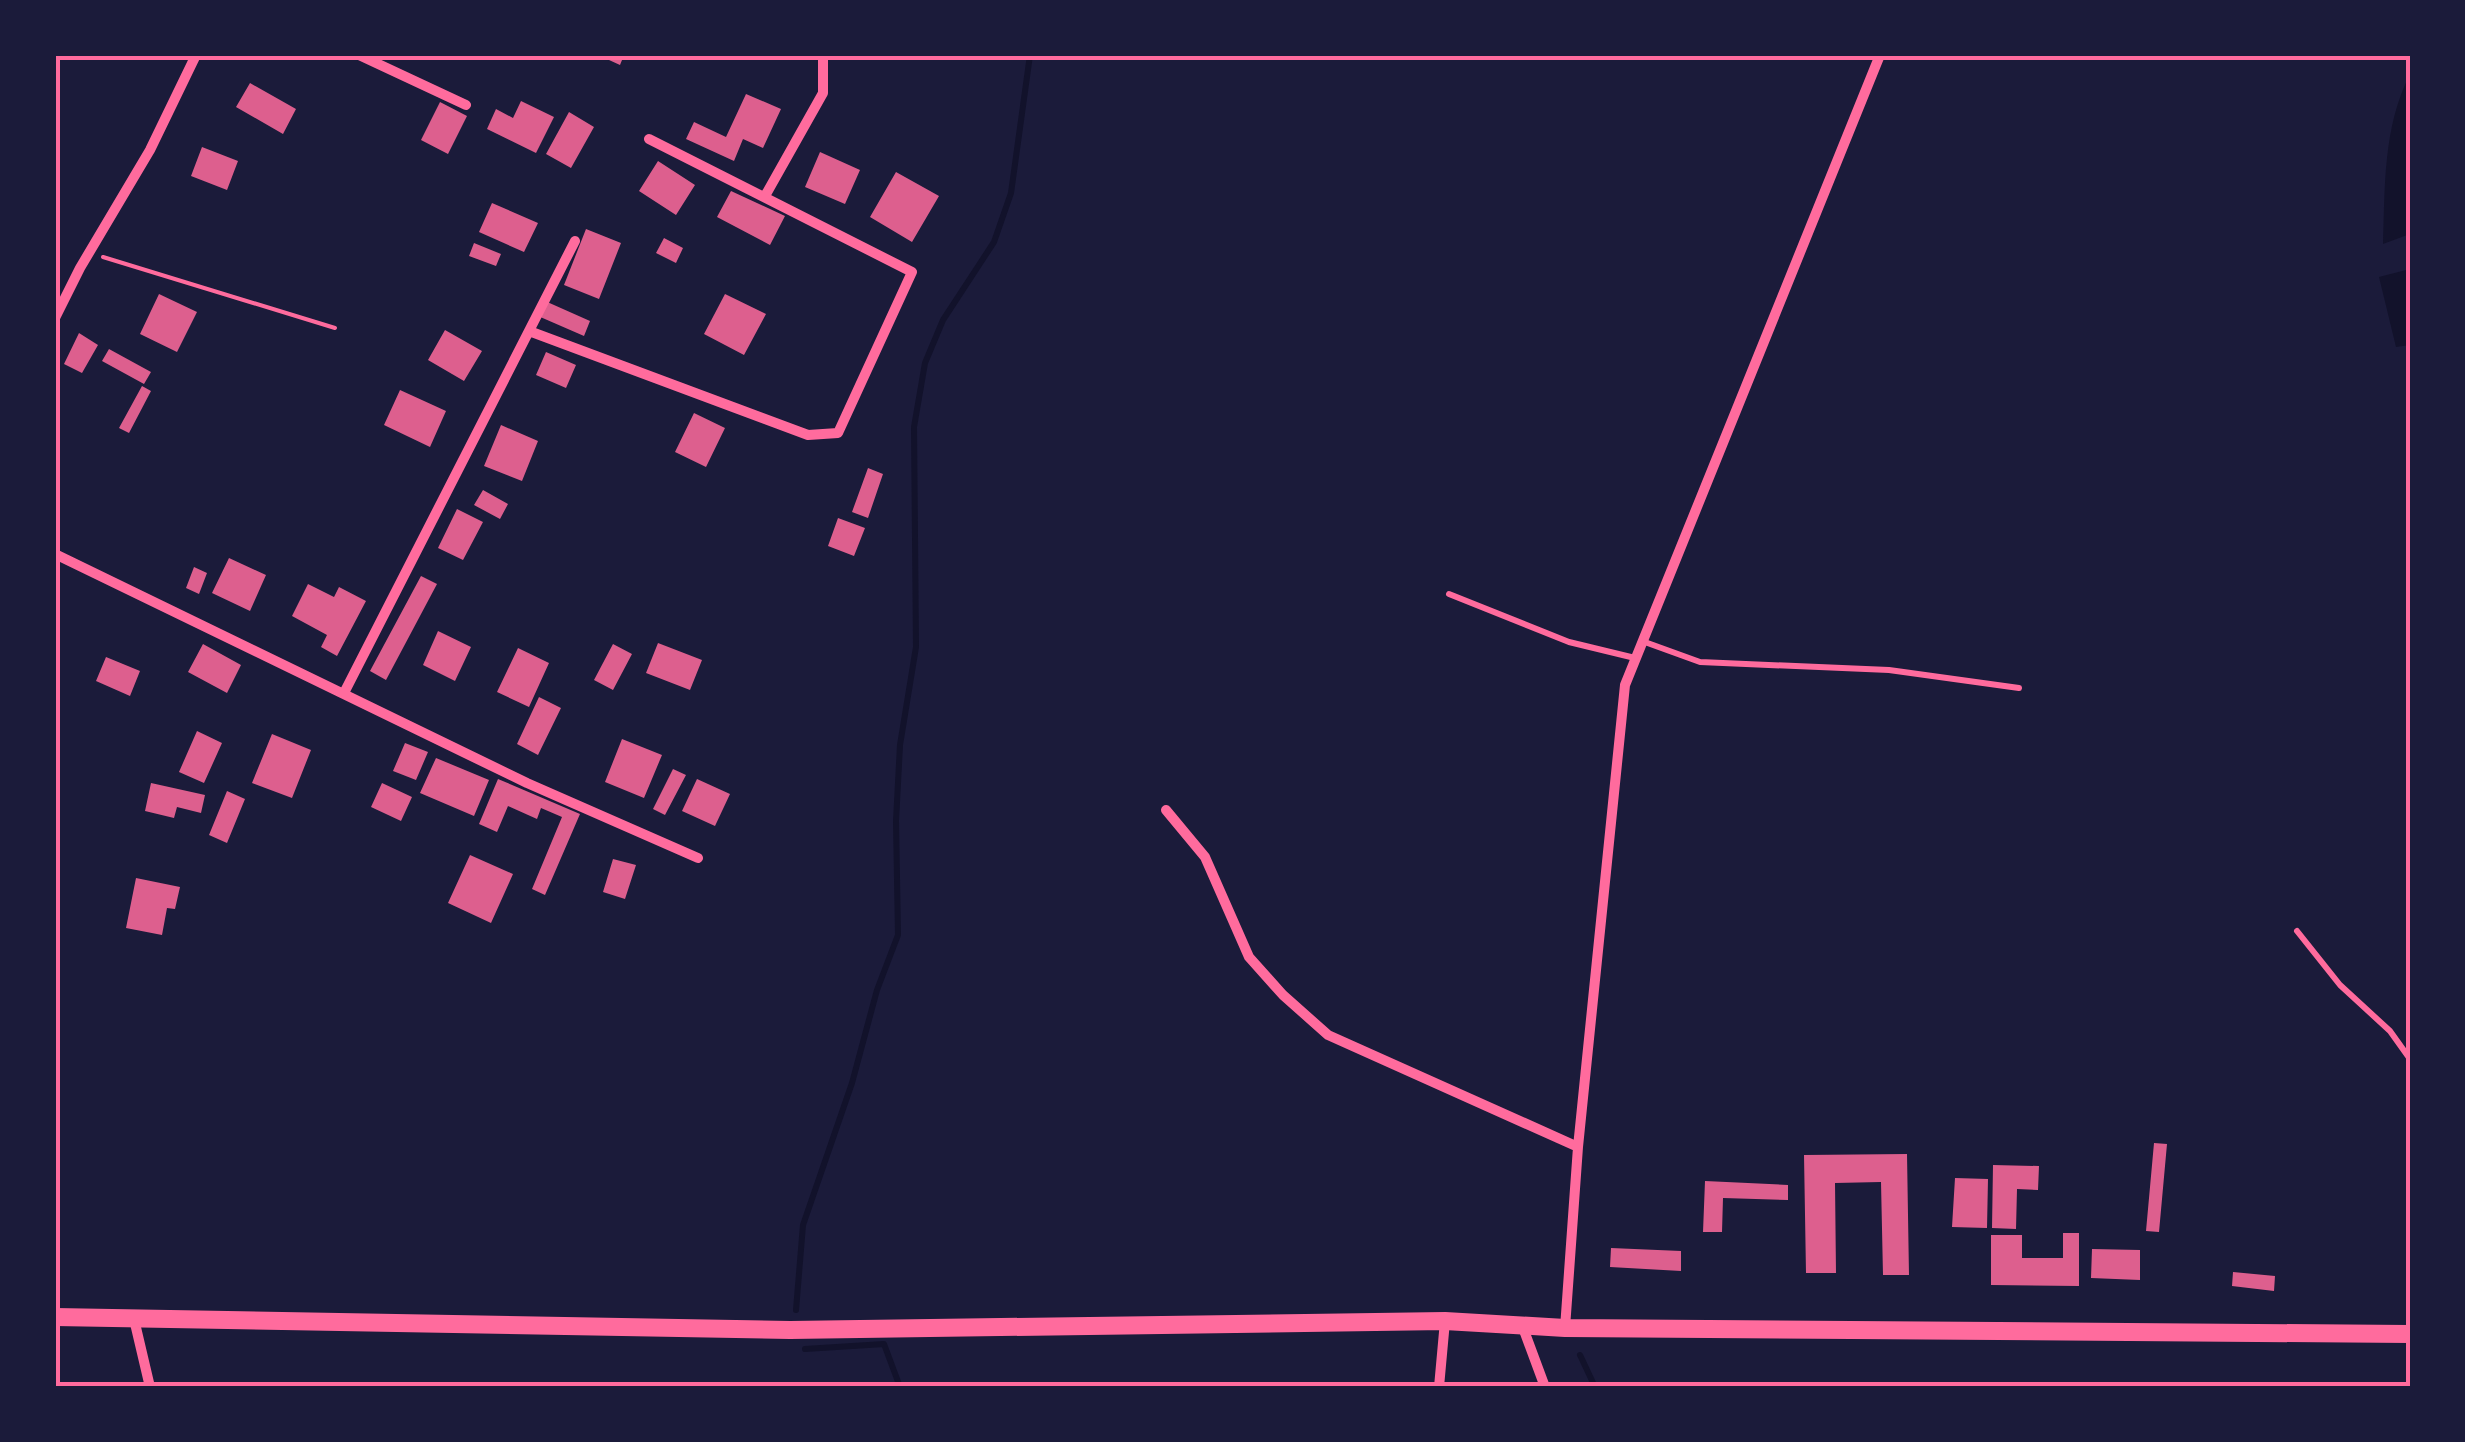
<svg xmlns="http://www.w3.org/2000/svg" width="2465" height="1442" font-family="'Fira Sans',sans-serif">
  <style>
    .water { fill: #12122b }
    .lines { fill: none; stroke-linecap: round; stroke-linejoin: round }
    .stream { stroke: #12122b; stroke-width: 6 }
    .building { fill: #dd5f8e }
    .path { stroke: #ff6b9d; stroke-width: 4 }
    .service { stroke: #ff6b9d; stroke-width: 6 }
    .minor { stroke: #ff6b9d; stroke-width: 10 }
    .secondary { stroke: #ff6b9d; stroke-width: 18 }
    .neatline { fill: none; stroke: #ff6b9d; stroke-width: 4 }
  </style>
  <rect width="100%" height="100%" fill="#1b1b3a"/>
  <path class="water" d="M2410,74V234L2383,244C2385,186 2383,127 2410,74Z
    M2410,269V345L2396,347L2379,277Z"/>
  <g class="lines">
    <path class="stream" d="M796,1310L803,1225L852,1083L877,990L898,935L896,821L900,745L916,647L914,427L925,363L943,320L994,242L1011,193L1030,55
      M805,1349L884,1344L900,1387
      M1580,1355L1595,1387"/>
  </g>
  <path class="building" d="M598,55H624L620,65Z
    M250,83L296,109L283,134L236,107Z
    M746,94L781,109L763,148L743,139L734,161L686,139L694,122L726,137Z
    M521,101L554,117L536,153L487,129L496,109L513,118Z
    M440,102L467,116L448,154L421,140Z
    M569,112L594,127L571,168L546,154Z
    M202,147L238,161L227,190L191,176Z
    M820,152L860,170L845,204L805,187Z
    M658,161L695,185L676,215L639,191Z
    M896,172L939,196L912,242L870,217Z
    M731,191L785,216L770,245L717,217Z
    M492,203L538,223L524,252L479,232Z
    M586,229L621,243L599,299L564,285Z
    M664,238L683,248L676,263L656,253Z
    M474,243L501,254L496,266L469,256Z
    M159,294L197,312L177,352L140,334Z
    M725,294L766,314L744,355L704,334Z
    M545,301L590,321L584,336L538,316Z
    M445,330L482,351L464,381L428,360Z
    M79,333L98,345L82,373L64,364Z
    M109,349L151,372L144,384L102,361Z
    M546,352L576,365L566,388L536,375Z
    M142,386L151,391L129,433L119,428Z
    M400,390L446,411L430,447L384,425Z
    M694,413L725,428L706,467L675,452Z
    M501,425L538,441L522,481L484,466Z
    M868,468L883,474L868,518L852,512Z
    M483,490L508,504L500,519L474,505Z
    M457,509L483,522L463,560L438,548Z
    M838,518L865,528L854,556L828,546Z
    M229,558L266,575L250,611L212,593Z
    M194,567L207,573L199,594L186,588Z
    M421,576L437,584L386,680L370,671Z
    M308,584L334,597L339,587L366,601L337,656L321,647L327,635L292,616Z
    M438,631L471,647L455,681L423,665Z
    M658,643L702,660L690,690L646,673Z
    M203,644L241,665L227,693L188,672Z
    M613,644L632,654L613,690L594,680Z
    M518,648L549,663L529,707L497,692Z
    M106,657L140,671L130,696L96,681Z
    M539,697L561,708L538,755L517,744Z
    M197,731L222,743L204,783L179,772Z
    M272,734L311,750L292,798L252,783Z
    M622,739L662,755L644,798L605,782Z
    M405,743L428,752L416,780L393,771Z
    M436,758L489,780L474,816L420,793Z
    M673,769L686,775L665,815L653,809Z
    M498,779L580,814L545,895L532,889L562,817L541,808L537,819L508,806L497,832L479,824Z
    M697,779L730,794L715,826L682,811Z
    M151,783L205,795L201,813L177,807L174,818L145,811Z
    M382,783L412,797L401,821L371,807Z
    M227,791L245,799L227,843L209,835Z
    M470,855L513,874L491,923L448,903Z
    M613,859L636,865L625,899L603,892Z
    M136,878L180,887L175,909L167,908L162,935L126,928Z
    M2154,1143L2167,1144L2159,1232L2146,1231Z
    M1907,1154L1909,1275H1883L1881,1182L1835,1183L1836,1273H1806L1804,1155Z
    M1993,1165L2039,1166L2038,1190L2017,1189L2016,1229L1992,1228Z
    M1955,1178L1988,1179L1987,1228L1952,1227Z
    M1705,1181L1788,1185V1200L1723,1198L1722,1232H1703Z
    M2063,1233H2079V1286L1991,1285V1235H2022V1258H2063Z
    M1611,1248L1681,1251V1271L1610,1267Z
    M2092,1249L2140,1250V1280L2091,1278Z
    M2233,1272L2275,1276L2274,1291L2232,1286Z"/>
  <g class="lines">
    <path class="path" d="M103,257L335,328"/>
    <path class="service" d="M1449,594L1569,642L1635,658
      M1642,641L1700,662L1889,670L2019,688
      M2297,931L2340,985L2390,1031L2410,1059"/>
    <path class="minor" d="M359,55L466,105
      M765,196L823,93V55
      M55,318L80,268L150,150L196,55
      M529,331L808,435L838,433L912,272L649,139
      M55,554L527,783L698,858
      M344,693L575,241
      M1166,810L1205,857L1249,957L1283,995L1328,1035L1578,1147
      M134,1319L150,1387
      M1522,1325L1545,1387
      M1565,1328L1578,1147L1625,685L1880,55
      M1439,1387L1445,1321"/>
    <path class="secondary" d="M55,1317L790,1330L1445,1321L1565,1328L2410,1334"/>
  </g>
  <rect width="2465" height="1442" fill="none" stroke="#1b1b3a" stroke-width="115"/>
  <rect x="58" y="58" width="2350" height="1326" class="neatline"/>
</svg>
